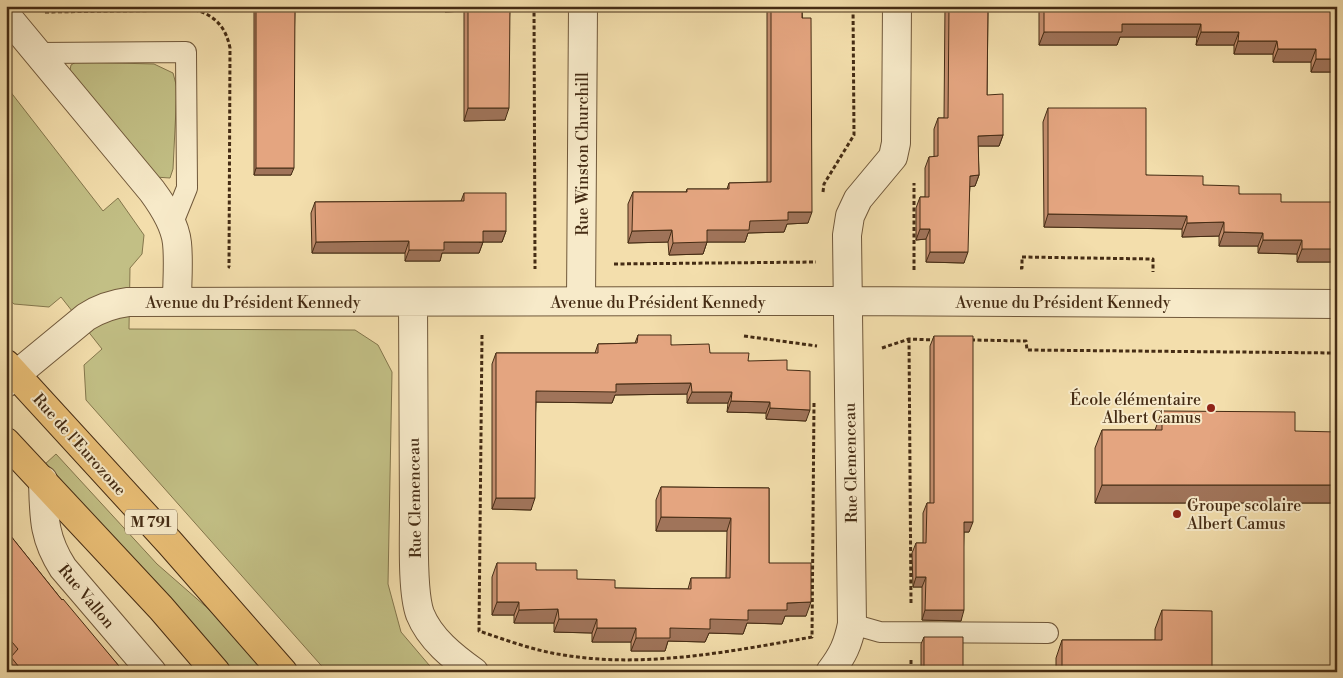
<svg xmlns="http://www.w3.org/2000/svg" width="1343" height="678" font-family="'Libre Bodoni',serif">
  <style>
    .green { fill: #c2bf85; stroke: #84764c }
    .lines { fill: none; stroke-linecap: round; stroke-linejoin: round }
    .service-casing { stroke: #70583a; stroke-width: 22 }
    .minor-casing { stroke: #70583a; stroke-width: 30 }
    .primary-casing { stroke: #452c14; stroke-width: 30 }
    .path { stroke: #452c14; stroke-width: 3; stroke-dasharray: 4 2.5; stroke-linecap: butt }
    .service { stroke: #f7eac9; stroke-width: 20 }
    .minor { stroke: #f7eac9; stroke-width: 28 }
    .primary { stroke: #eabf76; stroke-width: 28 }
    .wall { fill: #c48e6e; stroke: #452c14 }
    .shaded-wall { fill: #a0745a; stroke: #452c14 }
    .building { fill: #e4a580; stroke: #452c14 }
    .poi-dot { fill: #8f2418; stroke: #f7eac9; stroke-width: 2 }
    .labels { text-anchor: middle; stroke-width: 4; stroke-linejoin: round; paint-order: stroke }
    .shield { fill: #f7eac9; stroke: #7a654a; stroke-width: 1 }
    .shield-label { font-size: 15px; font-weight: bold; fill: #452c14 }
    .street-label { font-size: 16px; fill: #452c14; stroke: #f7eac9 }
    .poi-label { font-size: 16px; fill: #452c14; stroke: #f7eac9; text-anchor: end }
  </style>
  <rect width="100%" height="100%" fill="#f3deac"/>
  <filter id="stains"><feTurbulence type="fractalNoise" baseFrequency=".004" numOctaves="4"/><feColorMatrix values="0 0 0 0 .2 0 0 0 0 .09 0 0 0 0 .02 0 0 0 .5 -.17"/></filter>
  <radialGradient id="worn" r=".72"><stop offset=".6" stop-color="#630" stop-opacity="0"/><stop offset="1" stop-color="#630" stop-opacity=".3"/></radialGradient>
  <path class="green" d="M76,62L154,64L173,73L177,88L173,169L170,178L155,177L70,70L71,65Z
    M6,86L103,211L118,198L144,235L142,254L130,268L129,329L355,330L378,345L392,372L388,584L401,632L435,672H327L86,400L84,365L102,349L61,297L49,307L14,304L6,297Z
    M56,454L157,564L220,619L272,672H234L44,465Z"/>
  <g class="lines">
    <g class="service-casing">
      <path id="service" d="M37,53L186,52L187,188L172,225
        M852,624L880,632L1048,633"/>
    </g>
    <g class="minor-casing">
      <path id="minor" d="M6,15L152,191C163,206 175,224 177,243C179,262 177,283 177,302
        M581,301L583,6
        M413,302C413,373 414,444 414,515C414,540 412,592 420,614C430,639 453,657 474,672
        M6,383L86,317C100,308 112,304 128,302L847,301L1337,304
        M43,480C44,516 43,537 63,568L152,672
        M830,672C843,655 848,644 852,624L847,235L850,216L858,199L893,157L896,143L897,6"/>
    </g>
    <g class="primary-casing">
      <path id="primary" d="M6,364L170,543L283,672
        M6,442L161,608L216,672"/>
    </g>
    <path class="path" d="M534,6L535,269
      M45,12L196,10C216,16 226,28 230,48L229,267H230
      M823,192L824,184L854,135L853,6
      M614,264L816,262
      M1020,268H1022V257L1153,259V272
      M914,270V183
      M482,335L479,631C503,639 527,648 552,653C638,670 728,652 812,637L814,403
      M744,336L817,346
      M909,339L911,603
      M971,340L1026,341L1027,350L1337,353
      M882,348L909,339L934,340
      M911,660V672"/>
    <use href="#service" class="service"/>
    <use href="#minor" class="minor"/>
    <use href="#primary" class="primary"/>
  </g>
  <path class="wall" d="M254,6H295L291,175H254Z
    M445,6H510L505,120L464,121V11L445,12Z
    M767,6H802L808,223L787,224L784,232L748,233L745,242H707L703,254L669,255L668,242L628,243V204L633,192H686L687,189H727L729,183L767,182Z
    M945,6H988L987,95L1003,135L999,146H978L979,175L975,186H970L964,263L926,262V239L916,240V208L920,197H925V168L929,157H934V129L938,118H944Z
    M1039,6H1296V10H1337V72H1311V62H1273V54H1234V45H1196L1197,37H1120L1117,45H1039Z
    M1048,108L1146,175L1203,185L1239,194L1281,202L1334,254L1331,262H1297V254L1258,253V246H1219V236L1182,237V229L1044,227L1043,122Z
    M464,193L506,231L502,242H483L479,253H442L440,261H405V253H312L311,213L315,202L461,201Z
    M638,335L671,345L748,361L787,370L806,421L766,419V413L727,412L728,403H687V394L615,395L612,403L536,402L531,510L492,509V364L496,353H595L598,344L635,343Z
    M934,336L969,532H964L961,621L922,620V587H913L912,553L916,543H923V513L927,503H930V346Z
    M1162,411L1295,431L1333,503H1095V448L1102,430H1155Z
    M661,487L769,488V563L806,616H785L782,624L747,623L743,634L709,633L705,642L668,641L665,651H631V642H592V633L554,632V623H514V615H492V577L497,563L536,570L615,588L688,589L691,578H726L727,531H656V500Z
    M6,530L62,600L124,672H7L6,670L10,659L6,654Z
    M1162,610L1212,672H1056V658L1062,640H1155V629Z
    M924,637L963,672H921V644Z"/>
  <path class="shaded-wall" d="M65,6H105L64,7Z
    M447,6H465L464,11L445,12Z
    M1122,24H1201L1197,37H1120L1117,45H1039L1044,32Z
    M1201,32H1239L1234,45H1196Z
    M1238,41H1277L1273,54H1234Z
    M1278,49H1316L1311,62H1273Z
    M1316,59H1337V72H1311Z
    M468,108H509L505,120L464,121Z
    M1003,135L999,146H974L978,136Z
    M256,168H294L291,175H254Z
    M979,175L975,186L966,187L970,176Z
    M788,212H812L808,223L787,224L784,232L748,233L745,242H707L703,254L669,255L673,243L707,230Z
    M1048,214L1187,216L1182,229L1044,227Z
    M1224,222L1219,236L1182,237L1187,223Z
    M920,229H930L926,239L916,240Z
    M672,230L668,242L628,243L632,231Z
    M483,231H506L502,242H479Z
    M1224,232L1263,233L1258,246H1219Z
    M1263,240H1302L1297,254L1258,253Z
    M409,241L405,253H312L316,242Z
    M1335,241H1337V254H1334L1331,262H1297L1302,249Z
    M444,242H483L479,253H442L440,261H405L409,250Z
    M930,252H968L964,263L926,262Z
    M691,383L687,394L615,395L612,403L532,402L536,391L616,384Z
    M692,392H732L728,403H687Z
    M731,401L770,402L766,413L727,412Z
    M770,408L810,410L806,421L766,419Z
    M1102,485H1337V492L1333,503H1095Z
    M496,498H535L531,510L492,509Z
    M661,517L731,518L727,531H656Z
    M964,522H973L969,532H961Z
    M916,577H926L922,587H913Z
    M497,602H519L514,615H492Z
    M811,602L806,616H785L782,624L747,623L743,634L709,633L705,642L668,641L665,651H631L636,638L670,628L710,619L748,610L787,603Z
    M558,609L554,623H514L519,610Z
    M925,610H964L961,621L922,620Z
    M559,619H597L592,633L554,632Z
    M597,628H636L631,642H592Z"/>
  <path class="building" d="M256,6H295L294,168H256Z
    M468,6H510L509,108H468Z
    M771,6H802V18H811L812,212H788V220L750,221L749,230H707V242L673,243L672,230L632,231L633,192H687V189H729V183L771,182Z
    M949,6H988L987,95L1003,94V135L978,136L979,175L970,176L968,252H930V229H920V197H929V157L938,156V118H948Z
    M1044,6H1296V10H1337V59H1316V49H1278L1277,41H1238L1239,32H1201V24H1122V32H1044Z
    M1048,108H1146V175L1203,176V185L1239,186V194H1281V202H1337V241H1335L1336,249H1302V240H1263V233L1224,232V222L1187,223V216L1048,214Z
    M464,193H506V231H483V242H444V250H409V241L316,242L315,202L464,201Z
    M638,335H671V345L709,344L710,353H749L748,361L787,360V370L810,371V410L770,408V402L731,401L732,392H692L691,383L616,384V392L536,391L535,498H496V353H598V344L637,343Z
    M934,336H973V522H964V610H925L926,577H916V543H926L927,503H934Z
    M1162,411L1295,412V431L1337,432V485H1102V430H1162Z
    M661,487L769,488V563H811V602L787,603V610H748V620L710,619V629L670,628V638H636V628H597V619H559L558,609L519,610V602H497V563H536V570H577V579L615,580V588L691,589V578H730L731,518L661,517Z
    M6,530L62,600L63,599L124,672H23L11,657L18,649L6,635Z
    M1162,610L1212,611V672H1062V640H1162Z
    M924,637H963V672H924Z"/>
  <g class="poi-dot">
    <circle cx="1211" cy="408" r="5"/>
    <circle cx="1177" cy="514" r="5"/>
  </g>
  <g class="labels">
    <rect class="shield" x="125" y="509.5" width="52" height="25" rx="4"/>
    <g class="shield-label">
      <text x="151" y="527">M 791</text>
    </g>
    <g class="street-label">
      <text transform="translate(582 154) rotate(-90)" y="6">Rue Winston Churchill</text>
      <text x="253" y="308">Avenue du Président Kennedy</text>
      <text x="658" y="308">Avenue du Président Kennedy</text>
      <text x="1063" y="308">Avenue du Président Kennedy</text>
      <text transform="translate(80 444) rotate(48)" y="6">Rue de l'Eurozone</text>
      <text transform="translate(850 463) rotate(-91)" y="6">Rue Clemenceau</text>
      <text transform="translate(414 498) rotate(-91)" y="6">Rue Clemenceau</text>
      <text transform="translate(87 596) rotate(50)" y="6">Rue Vallon</text>
    </g>
    <g class="poi-label">
      <text x="1201" y="405">École élémentaire<tspan x="1201" dy="18">Albert Camus</tspan></text>
      <text x="1187" y="511" text-anchor="start">Groupe scolaire<tspan x="1187" dy="18">Albert Camus</tspan></text>
    </g>
  </g>
  <rect width="1343" height="678" fill="none" stroke="#f3deac" stroke-width="25"/>
  <rect x="8" y="8" width="1328" height="663" fill="none" stroke="#452c14" stroke-width="2.5"/>
  <rect x="12" y="12" width="1318" height="653" fill="none" stroke="#452c14"/>
  <rect width="100%" height="100%" filter="url(#stains)"/>
  <rect width="100%" height="100%" fill="url(#worn)"/>
</svg>
